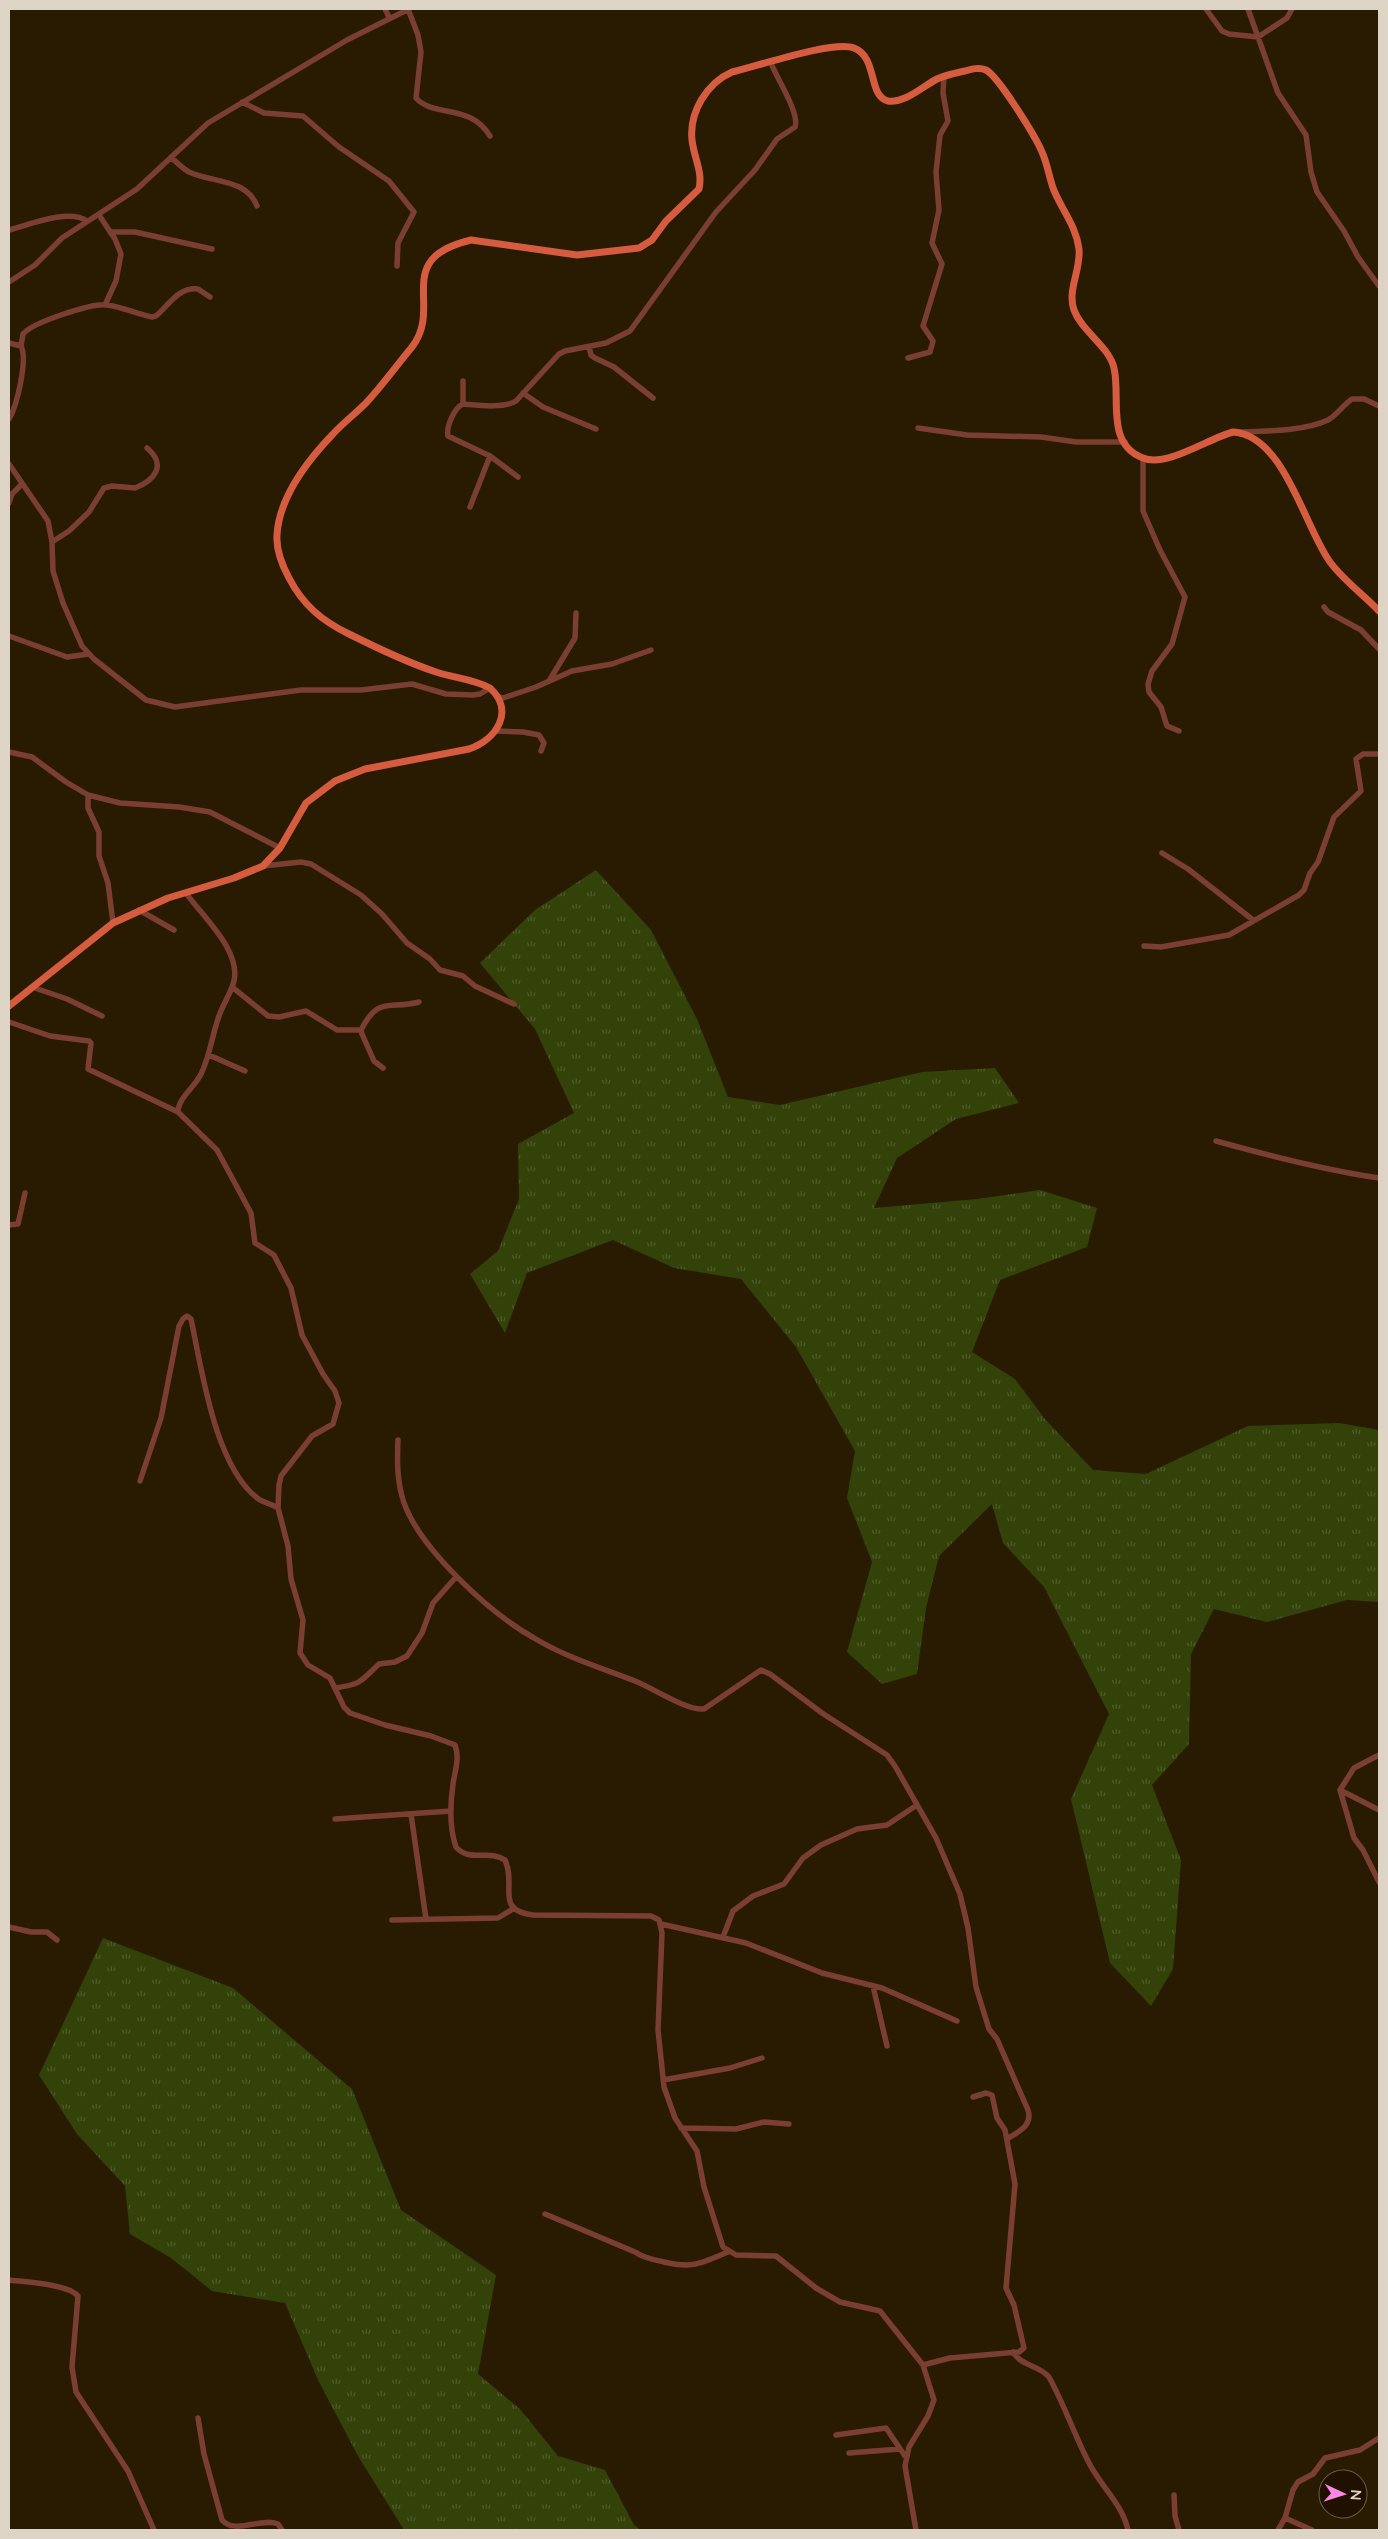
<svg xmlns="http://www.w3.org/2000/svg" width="1388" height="2539" font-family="Lato,sans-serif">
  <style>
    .grass { fill: url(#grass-tufts) }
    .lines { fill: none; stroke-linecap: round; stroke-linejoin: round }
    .minor { stroke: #7a3f31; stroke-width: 5.5 }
    .major { stroke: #d65c3f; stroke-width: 7 }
  </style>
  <defs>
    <pattern id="grass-tufts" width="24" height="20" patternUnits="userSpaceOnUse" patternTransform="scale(1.25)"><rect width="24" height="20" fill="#324208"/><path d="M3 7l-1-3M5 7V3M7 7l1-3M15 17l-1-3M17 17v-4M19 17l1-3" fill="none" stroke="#4f5c2a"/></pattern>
  </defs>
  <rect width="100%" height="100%" fill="#291a02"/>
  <path class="grass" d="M596,870L651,930L697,1019L728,1097L780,1105L922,1072L995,1068L1019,1103L956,1119L897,1158L874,1208L977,1199L1040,1190L1097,1208L1087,1247L1000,1280L972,1352L1015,1379L1045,1419L1093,1470L1146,1474L1248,1426L1339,1423L1379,1430V1602L1347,1600L1267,1622L1214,1609L1191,1654L1189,1744L1152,1785L1181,1860L1173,1969L1151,2006L1110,1963L1071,1799L1109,1714L1044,1587L1003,1543L992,1504L939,1556L926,1608L917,1674L882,1684L847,1652L872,1562L847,1498L855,1451L796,1347L741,1279L674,1268L613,1240L527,1273L505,1333L470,1274L498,1251L519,1199L518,1144L574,1113L535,1029L480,963L535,910Z
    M103,1938L233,1988L352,2089L401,2210L496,2275L478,2374L520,2409L558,2456L605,2470L634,2525L641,2530H404L358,2456L319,2382L285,2303L212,2291L171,2258L130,2234L125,2186L77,2134L39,2075Z"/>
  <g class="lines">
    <path class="minor" d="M385,9L389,17
      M408,9L418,35L421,52L416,98C434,118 470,103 490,136
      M1206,9L1222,31L1229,34L1258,37L1278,93L1306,135L1311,172L1317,192L1344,231L1358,257L1379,286
      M1248,9L1258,37L1287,18L1292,9
      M242,102L264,113L303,116L339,147L389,181L414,212L398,243L397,266
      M171,157C177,163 182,168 189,172C212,183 246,178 257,206
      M99,215L115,239L121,254L116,281L105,305
      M9,230C28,225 69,208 87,221
      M110,232H135L212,249
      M9,282L35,265L62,238L137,189L208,123L347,40L409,9
      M9,343L21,346C28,359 17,406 9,419
      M21,346L23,334C33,322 92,303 107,305C122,307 137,314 152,317L156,316C169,305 178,287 198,289L210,297
      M589,347L591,355L595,358L614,367L653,398
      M908,358L930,352L933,341L923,326L942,264L932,243L939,210L936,172L940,135L948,121L943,93L944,76
      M463,381V404
      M523,393L543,407L596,429
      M918,428L967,435L1041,437L1076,442H1125
      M1241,432C1266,431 1305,431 1328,420C1337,415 1343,405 1352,399H1364L1379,406
      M1143,459V511L1160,550L1185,597L1172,644L1152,671L1148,684L1149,692L1161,707L1167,726L1179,731
      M9,464L48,521L52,542L53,571L63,603L82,646L94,659L146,700L175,707L301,690H361L412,684L446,694L473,695L480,694L490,688
      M518,477L490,456L448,436C446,427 454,408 463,404C476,405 504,409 516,401L559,354L565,351L606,343L630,331L716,212L755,170L777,139L795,127C800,113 777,79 771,63
      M9,503L12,494L22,484
      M470,507L490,456
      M52,542L69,531L89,512L104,488L112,486L135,488C155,480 167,465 147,448
      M1324,607L1328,612L1361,630L1379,649
      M9,636L67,657L89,654
      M549,681L575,638L576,613
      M497,696L503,698L536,687L572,671L612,664L651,650
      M496,731L523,732L539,735L544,743L541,751
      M9,752L32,757L66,782L88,795V808L99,832V856L108,883L113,923
      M88,795L120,803L179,807L210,812L280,848
      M1162,853L1188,869L1253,920
      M263,866L301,862L311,864L361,895L382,914L407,943L430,959L440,970L463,976L475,986L514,1004
      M186,893C202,916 241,950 234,981C231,993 223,1004 219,1016C212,1035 210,1056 201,1074C195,1087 178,1098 178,1112L217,1150L251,1213L255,1243L274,1255L277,1261L291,1288L302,1335L323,1374L335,1391L339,1403L333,1424L312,1436L281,1476L279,1485L278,1508L288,1546L291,1579L303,1620L300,1653L308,1665L330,1678L344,1707L350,1713L385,1725L431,1736L455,1745C460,1759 455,1770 453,1784C450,1805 449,1827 456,1847C470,1863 489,1849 505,1860C517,1886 494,1910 533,1915L651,1916L659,1920L662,1933L658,2030L664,2087L675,2118L697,2151L704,2187L723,2247L736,2255L776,2256L816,2288L840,2302L880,2311L923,2365L934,2400L928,2416L909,2447L905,2466L916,2530
      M139,910L174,930
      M1144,946L1161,947L1229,935L1299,895L1304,890L1310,873L1318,862L1334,817L1361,791L1356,759L1363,754H1379
      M32,987L67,999L102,1016
      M232,987L268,1016L279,1017L306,1011L337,1030H361
      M9,1022L50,1036L89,1041L91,1043L88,1069L178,1112
      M209,1055L245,1071
      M383,1068L374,1061L362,1034L361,1030C379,995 389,1010 419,1002
      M1216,1141C1270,1156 1324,1170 1379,1178
      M9,1225L18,1224L25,1193
      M398,1440C397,1462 397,1482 404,1503C421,1550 491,1614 534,1638C565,1657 602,1668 635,1681C653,1688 687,1711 704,1709L761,1670L770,1674L822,1713L887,1755L895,1766L936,1838L960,1894L968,1928L976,1987L989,2029L997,2039L1028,2110C1033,2126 1018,2132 1007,2139
      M140,1481L161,1418L179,1326L183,1319L187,1316L191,1319C202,1370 215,1469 260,1500C266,1503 273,1505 278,1508
      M335,1688C362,1684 360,1682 379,1664L395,1662L407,1656L422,1633L433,1603L456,1577
      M1379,1755L1354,1768L1340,1790L1354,1838L1363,1850L1379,1882
      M1340,1790L1379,1810
      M411,1814L426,1919
      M335,1819L451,1811
      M392,1920L498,1918L513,1909
      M661,1924L746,1943L822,1973L882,1988L957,2021
      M9,1927L31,1932H47L57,1940
      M723,1937L733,1911L753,1896L784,1884L803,1858L821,1845L857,1829L887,1825L917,1805
      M873,1986L887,2046
      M663,2080L730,2068L762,2058
      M681,2128L736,2129L764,2122L789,2124
      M545,2214L635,2252C645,2259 653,2259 664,2262C693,2269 702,2263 728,2252
      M9,2280C25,2282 68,2284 78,2296L72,2367L76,2392L128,2471L154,2530
      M1013,2352C1021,2366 1039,2365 1049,2377C1064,2404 1074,2434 1088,2461C1100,2486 1122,2503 1128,2530
      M923,2365L950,2358L1019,2352L1024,2348L1014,2305L1006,2288L1015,2184L1005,2130L997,2118L992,2095L986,2093L973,2097
      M198,2418L204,2454L222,2520C235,2535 261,2517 278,2524L282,2530
      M836,2435L886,2428L905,2456
      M849,2453L900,2449
      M1174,2495L1175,2516L1179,2530
      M1285,2518L1312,2530
      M1278,2530L1285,2518L1293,2490L1298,2482L1313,2474L1325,2458L1360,2450L1379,2438"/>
    <path class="major" d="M9,1006L113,923L168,898L234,878L263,866L280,848L306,803L335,781L365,769L469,749C497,739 515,711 490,688C473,679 454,678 436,672C406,662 377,648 349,634C322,621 303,605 289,578C282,565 276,550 277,535C279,498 308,460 333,434C343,423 355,414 366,403C382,386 397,365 412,347C444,306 391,259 471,240L577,255L639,248L652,240L666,221L699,189C703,172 694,158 692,140C689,112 707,83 732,72C758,66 834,40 854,48C878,57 868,97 888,101C906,103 923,86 937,79C946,75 956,73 965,71C972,69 979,67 986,70C998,76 1036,137 1042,152C1047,163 1049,176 1053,188C1061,209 1076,225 1079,249C1081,270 1067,290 1074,310C1082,332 1109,346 1114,368C1121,397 1105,444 1143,458C1166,468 1207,439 1233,432C1284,435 1304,526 1330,562C1344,581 1363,594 1379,611"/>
  </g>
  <rect width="1388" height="2539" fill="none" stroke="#ded4c6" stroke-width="20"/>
  <g transform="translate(1343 2494) rotate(94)"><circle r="24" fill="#1f1000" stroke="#6b5e4f"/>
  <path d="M0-4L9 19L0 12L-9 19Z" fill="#fa87e6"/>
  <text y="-8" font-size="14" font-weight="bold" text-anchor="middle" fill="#ded4c6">N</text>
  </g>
</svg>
